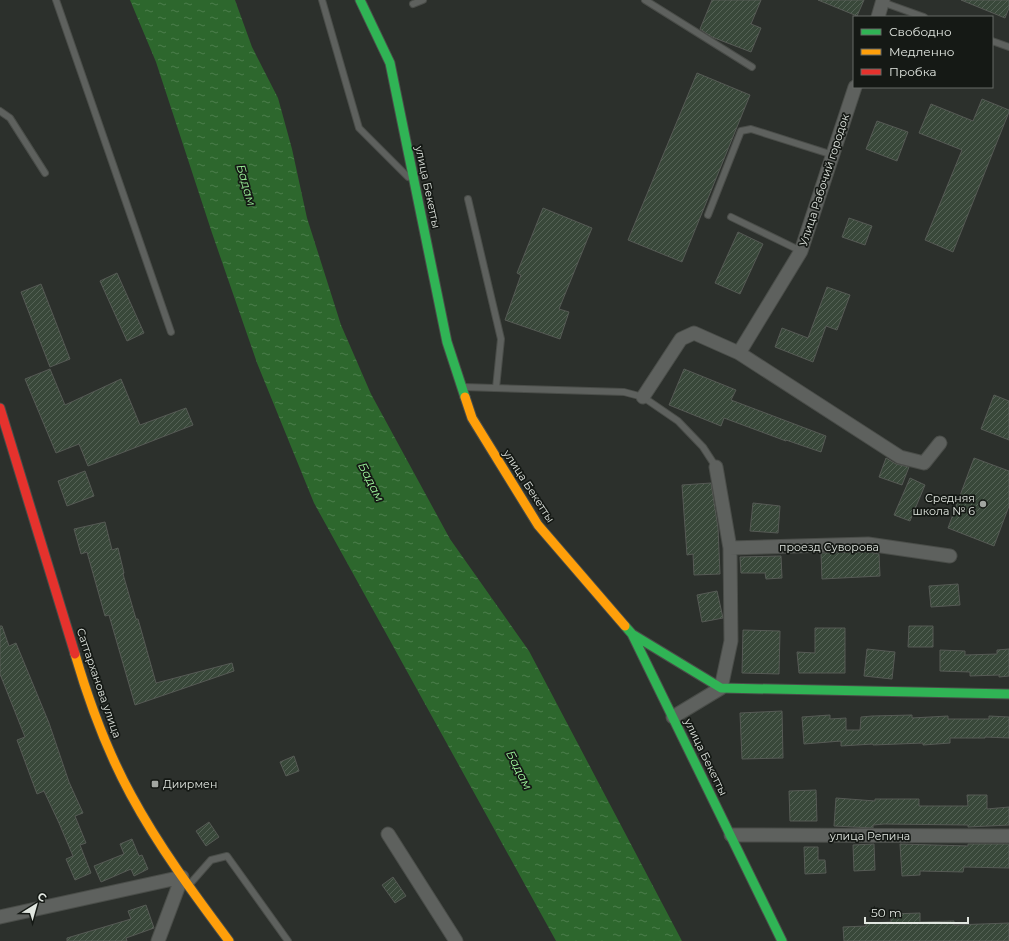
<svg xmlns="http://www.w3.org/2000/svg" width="1009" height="941" font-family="Montserrat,sans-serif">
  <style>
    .water { fill: url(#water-ripples) }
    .building { fill: url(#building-hatch); stroke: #565a55 }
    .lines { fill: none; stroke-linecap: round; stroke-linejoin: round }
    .lane-casing { stroke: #4a4d49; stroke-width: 8 }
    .street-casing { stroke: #4a4d49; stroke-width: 15 }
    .fast-casing { stroke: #4a4d49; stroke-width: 11 }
    .slow-casing { stroke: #4a4d49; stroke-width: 11 }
    .jam-casing { stroke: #4a4d49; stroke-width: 11 }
    .lane { stroke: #5e615e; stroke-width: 6 }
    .street { stroke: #5e615e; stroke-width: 13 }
    .fast { stroke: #30b455; stroke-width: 9 }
    .slow { stroke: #ff9f0a; stroke-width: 9 }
    .jam { stroke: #e5322d; stroke-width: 9 }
    .poi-dot { fill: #a2a6a1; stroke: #151915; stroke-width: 1.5 }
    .labels { text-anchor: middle; stroke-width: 3.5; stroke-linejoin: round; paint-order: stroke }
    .street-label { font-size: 11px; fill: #e1e6e0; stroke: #151915 }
    .poi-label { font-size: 11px; fill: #e1e6e0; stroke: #151915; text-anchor: end }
    .water-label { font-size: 12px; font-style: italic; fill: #9ef49b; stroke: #151915 }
  </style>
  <defs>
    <pattern id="water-ripples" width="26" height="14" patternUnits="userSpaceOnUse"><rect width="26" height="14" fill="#2d672d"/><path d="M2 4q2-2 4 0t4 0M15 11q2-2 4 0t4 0" fill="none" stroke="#4b7d4b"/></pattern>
    <pattern id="building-hatch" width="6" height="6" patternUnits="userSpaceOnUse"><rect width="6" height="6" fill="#39483a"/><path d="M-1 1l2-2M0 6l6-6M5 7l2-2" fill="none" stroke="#556256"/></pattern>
  </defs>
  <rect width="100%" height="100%" fill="#2c302c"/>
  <path class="water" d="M130,0H235L252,47L278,98L292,149L307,218L341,325L371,394L450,539L529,651L682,941H556L314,503L257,363L212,233L156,62Z"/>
  <path class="building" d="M712,0H761L751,24L761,28L751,52L712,37L700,29Z
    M818,0H864L857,16Z
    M961,0H1009V8L1005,18Z
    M697,73L750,95L682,262L628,240Z
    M982,99L1009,110V112L953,252L925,240L962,150L919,133L931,104L973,121Z
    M877,121L908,132L897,161L866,149Z
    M543,208L592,228L559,309L569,312L560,339L505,320L521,275L517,273Z
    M849,218L872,226L865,245L842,237Z
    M738,232L763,244L740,294L715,283Z
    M117,273L144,333L127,341L100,281Z
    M41,284L70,359L50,367L21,292Z
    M827,287L850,295L837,330L826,326L813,362L775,347L782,328L808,338Z
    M50,369L65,405L121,379L140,425L186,408L193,425L88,466L79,444L56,453L25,379Z
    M684,369L736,390L731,400L826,436L821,452L786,440V441L724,418L721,426L669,405Z
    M994,395L1009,401V440L981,429Z
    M886,458L896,464L909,467L902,485L879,477Z
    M974,458L1009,471V506L994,546L948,528Z
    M85,471L94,496L67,506L58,481Z
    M910,478L925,485L910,521L894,515Z
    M711,483L718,528L720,574L694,575L693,554L687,555L682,485Z
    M753,503L780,506L778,533L750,531Z
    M105,522L112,550L118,548L124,573L123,574L136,619H138L156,683L232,663L234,671L135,705L109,615L105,616L87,552L81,554L74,529Z
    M868,552L879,554L880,576L822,579L821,553Z
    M781,556L782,578L766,579L765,573H741L740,557Z
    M958,584L960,605L931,607L929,586Z
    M717,591L723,618L702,622L697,595Z
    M0,626H2L9,646L16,643L49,723L69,782L83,813L75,816L86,843L80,845L91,873L75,880L66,859L73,856L59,823L44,791L37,794L17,740L25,737L0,674Z
    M909,626H933V647H908Z
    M815,628H845V673H799L797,652L815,653Z
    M743,630L780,631L779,674L742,673Z
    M867,649L895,652L892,679L864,676Z
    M1009,649V676L999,677V675L970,676V672L940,671V650L965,651V655L997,654V650Z
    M782,711L783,758L742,759L740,713Z
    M830,715V719L846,718V730H860L861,717L872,716L912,715V718L948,716V719H989V716L1009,717V738L985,737V738H950V743L923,745V743L873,745V744L841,746V741L804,744L802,717Z
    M294,756L299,771L286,776L280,762Z
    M816,790L817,821H790L789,791Z
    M967,795H987V809L1009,807V825L968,827V825L884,824L873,825V828L834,826L836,798L875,801V799H919V806H968Z
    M209,822L219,837L206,846L196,831Z
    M132,839L139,856L142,855L148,869L134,876L131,869L101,882L94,866L124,854L120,844Z
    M874,844L875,870L854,871L853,845Z
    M900,844L968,846V844H1009V868L964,867L963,872L920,871V875L902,876Z
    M804,847H818V860H825L826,873L805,874Z
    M393,877L406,896L395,903L382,885Z
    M146,905L154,928L126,938L127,941H67V938L131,919L128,911Z
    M920,913V922L954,921V925L1009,923V941H844L843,927L866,926V923L891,922V914Z"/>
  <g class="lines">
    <g class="lane-casing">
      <path id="lane" d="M56,0L171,332
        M322,0L359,128L408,177
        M645,0L752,67
        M882,2L924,17
        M413,4L423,0
        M992,41L1009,47
        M0,111L10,118L45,173
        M468,199L501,339L496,388
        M708,215L741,131L751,129L833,155
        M731,217L801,251
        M463,387L624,392L643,397L678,421L703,447L716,467
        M189,885L211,860L227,856L288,941"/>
    </g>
    <g class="street-casing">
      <path id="street" d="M878,17L883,0
        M739,353L801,251L855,87
        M643,397L681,339L694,333L739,353L900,457L924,463L940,443
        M730,548L868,544L950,556
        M673,717L721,688L731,641L730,548L716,467
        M388,834L456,941
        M731,835L1009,836
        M0,917L182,877
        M158,941L182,877"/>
    </g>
    <g class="fast-casing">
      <path id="fast" d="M360,0L390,63L447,342L465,397
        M625,626L632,634L782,941
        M632,634L721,688L1009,694"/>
    </g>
    <g class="slow-casing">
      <path id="slow" d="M465,397L472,418L538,525L625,626
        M75,654C89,702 107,751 131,795C159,847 194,894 229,941"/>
    </g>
    <g class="jam-casing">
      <path id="jam" d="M0,408L75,654"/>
    </g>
    <use href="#lane" class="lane"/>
    <use href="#street" class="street"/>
    <use href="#fast" class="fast"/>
    <use href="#slow" class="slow"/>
    <use href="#jam" class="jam"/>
  </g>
  <g class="poi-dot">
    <circle cx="983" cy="504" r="4"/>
    <rect x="151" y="780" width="8" height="8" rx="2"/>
  </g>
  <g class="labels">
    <g class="street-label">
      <text transform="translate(824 180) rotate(-72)" y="4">Улица Рабочий городок</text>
      <text transform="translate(428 187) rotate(78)" y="4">улица Бекетты</text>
      <text transform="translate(529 486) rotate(57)" y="4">улица Бекетты</text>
      <text x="829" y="551">проезд Суворова</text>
      <text transform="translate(99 683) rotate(71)" y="4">Саттарханова улица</text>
      <text transform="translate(706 757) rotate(64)" y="4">улица Бекетты</text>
      <text x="870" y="840">улица Репина</text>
    </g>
    <g class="poi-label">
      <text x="975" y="502">Средняя<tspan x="975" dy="13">школа № 6</tspan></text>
      <text x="163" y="788" text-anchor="start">Диирмен</text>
    </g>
    <g class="water-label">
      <text transform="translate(246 185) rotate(74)" y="4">Бадам</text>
      <text transform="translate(371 482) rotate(63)" y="4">Бадам</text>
      <text transform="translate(519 770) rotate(63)" y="4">Бадам</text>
    </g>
  </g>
  <rect x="853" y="16" width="140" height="72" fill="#151915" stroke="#676b66"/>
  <rect x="861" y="29" width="20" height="6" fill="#30b455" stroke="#676b66"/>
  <text x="889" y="36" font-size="12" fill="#e1e6e0">Свободно</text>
  <rect x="861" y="49" width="20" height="6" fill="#ff9f0a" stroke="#676b66"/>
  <text x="889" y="56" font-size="12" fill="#e1e6e0">Медленно</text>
  <rect x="861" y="69" width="20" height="6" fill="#e5322d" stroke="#676b66"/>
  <text x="889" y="76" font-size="12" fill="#e1e6e0">Пробка</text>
  <g transform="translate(36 905) rotate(37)" stroke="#151915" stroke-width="3" paint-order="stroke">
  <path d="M0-3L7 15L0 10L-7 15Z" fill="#e1e6e0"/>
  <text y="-6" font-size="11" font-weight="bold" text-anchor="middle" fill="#e1e6e0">С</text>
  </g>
  <path d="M865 917v6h103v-6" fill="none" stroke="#e1e6e0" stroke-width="2"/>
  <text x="871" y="917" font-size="12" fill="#e1e6e0" stroke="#151915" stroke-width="3" paint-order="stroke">50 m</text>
</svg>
